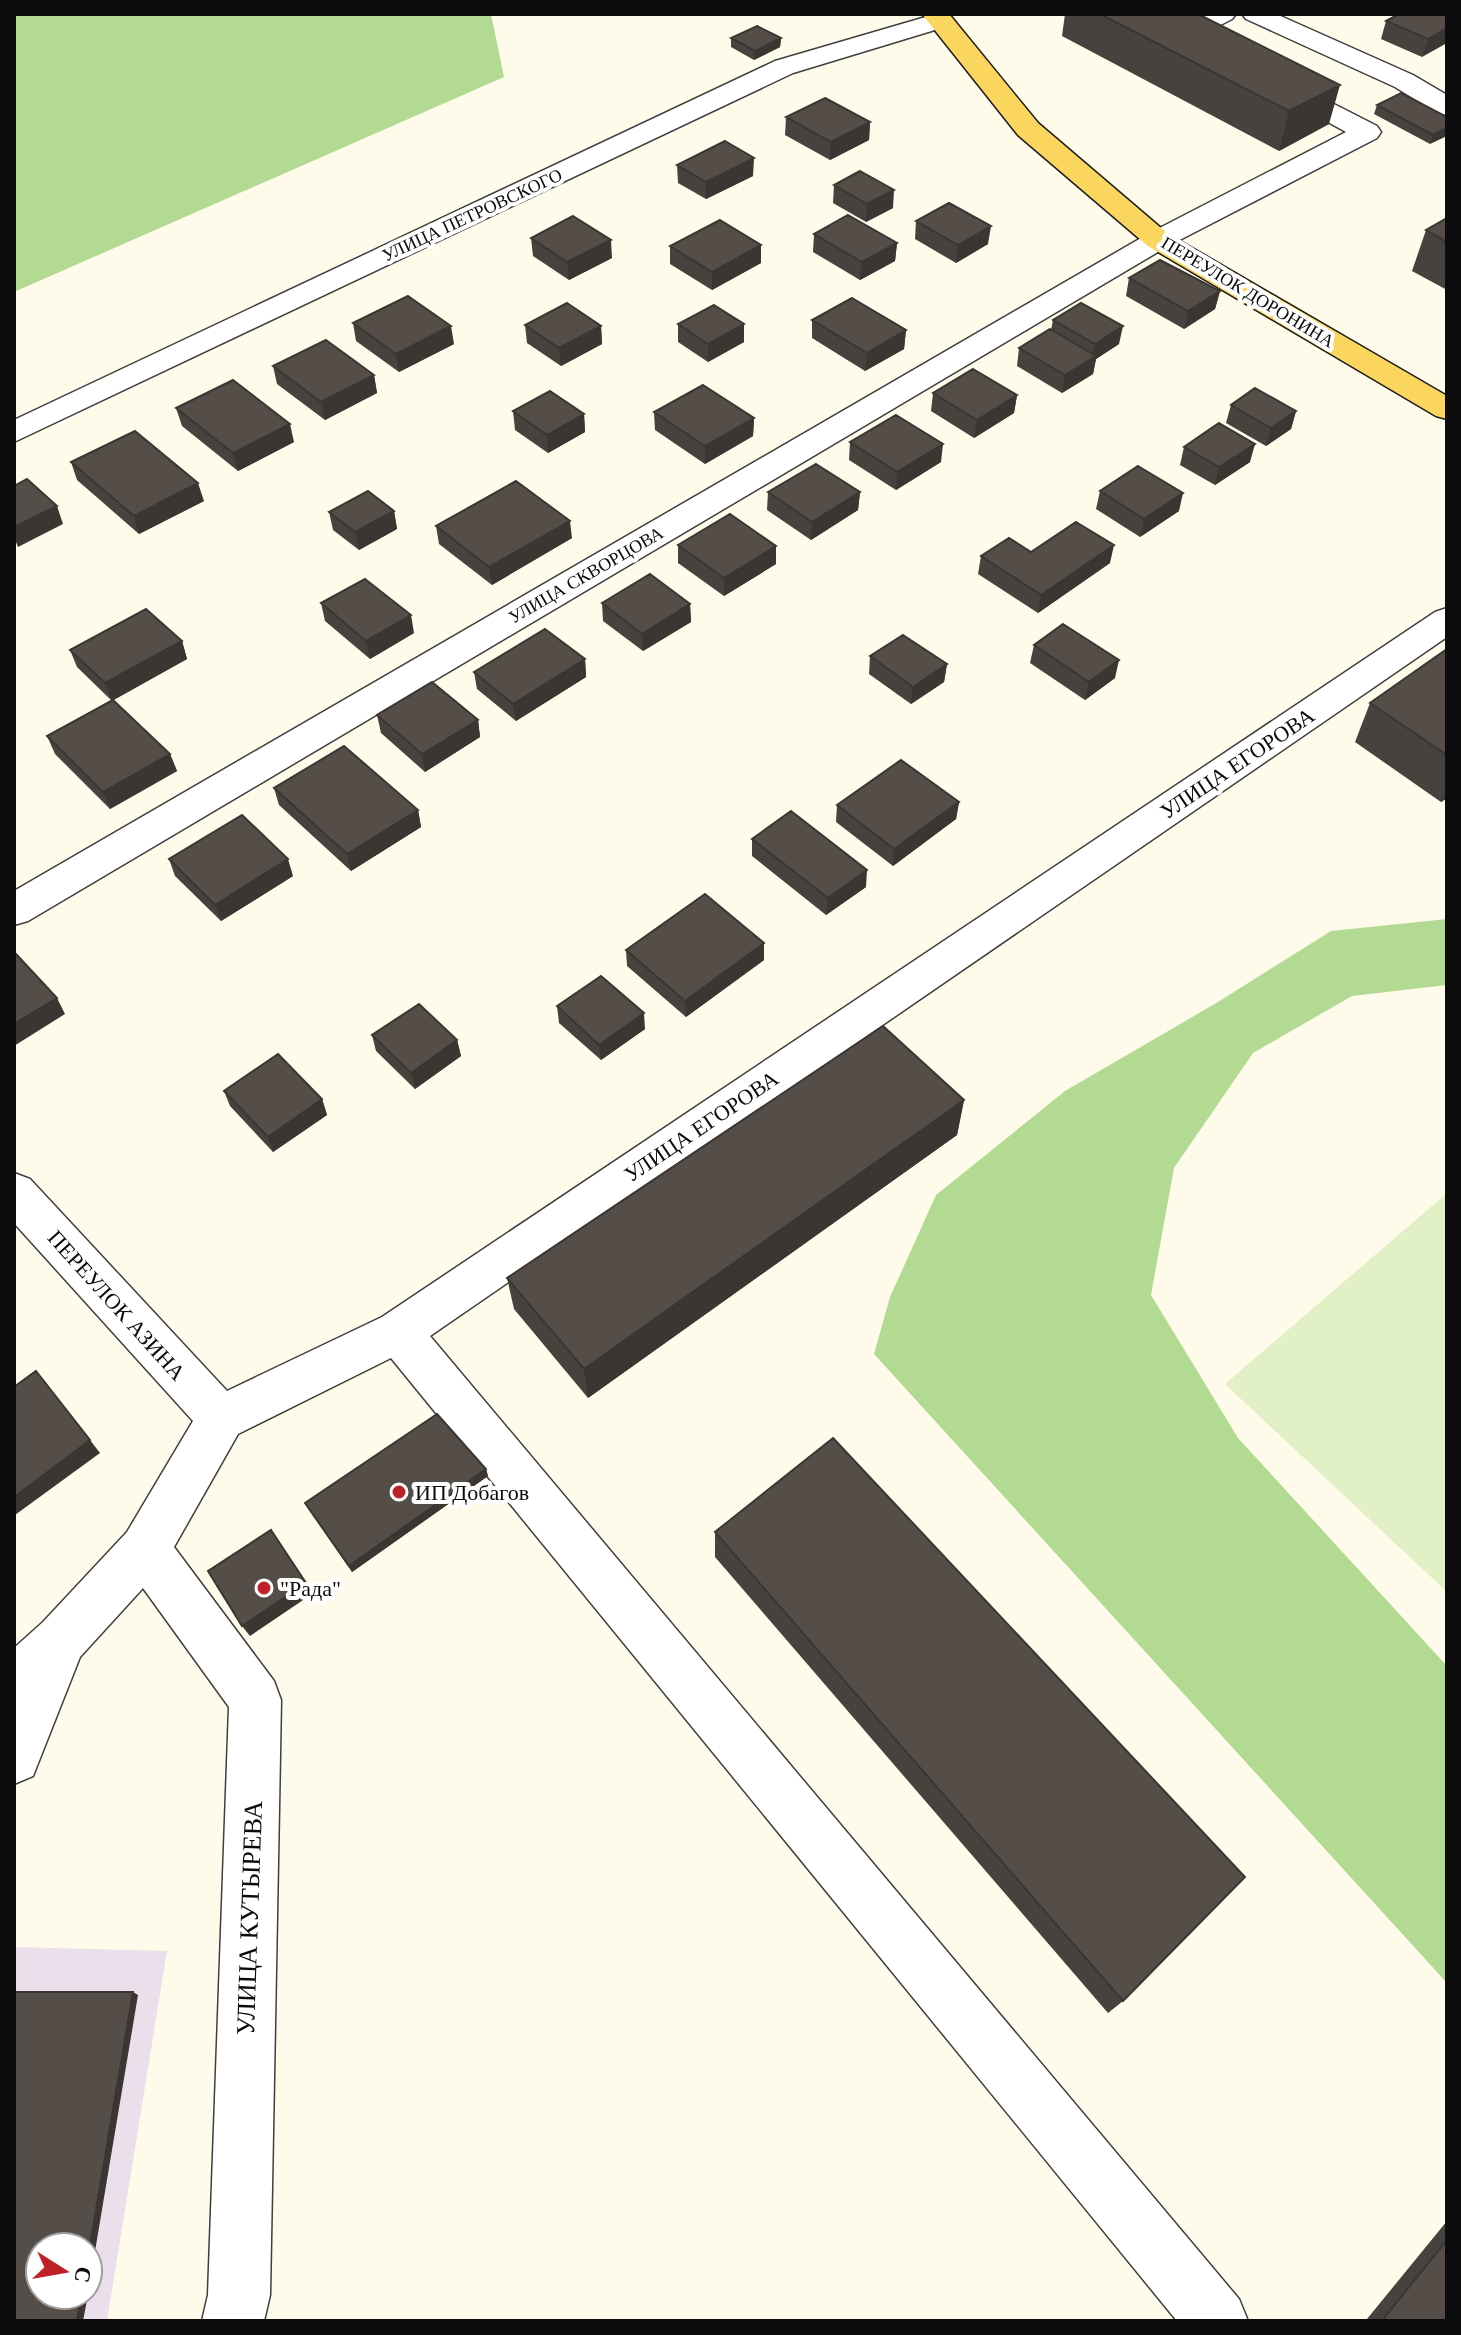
<svg xmlns="http://www.w3.org/2000/svg" width="1461" height="2335" font-family="'Times New Roman',serif">
  <style>
    .industrial { fill: #eadfeb; fill-rule: evenodd }
    .forest { fill: #b3da93 }
    .pitch { fill: #e2f0c6 }
    .lines { fill: none; stroke-linecap: round; stroke-linejoin: round }
    .minor-casing { stroke: #3f3f3f; stroke-width: 3 }
    .major-casing { stroke: #1d1d1d; stroke-width: 3 }
    .minor { fill: #fff; fill-rule: evenodd }
    .major { fill: #fbd65e; fill-rule: evenodd }
    .wall { fill: #48423e }
    .shaded-wall { fill: #3b3632 }
    .building { fill: #544d48; stroke: #3b3632; stroke-width: 2 }
    .poi-dot { fill: #be2228; stroke: #fff; stroke-width: 3 }
    .labels { text-anchor: middle; stroke-width: 8; stroke-linejoin: round; paint-order: stroke }
    .far-street-label { font-size: 18px; fill: #0c0c0c; stroke: #fff }
    .street-label { font-size: 22px; fill: #0c0c0c; stroke: #fff }
    .poi-label { font-size: 22px; fill: #0c0c0c; stroke: #fff; text-anchor: start }
    .near-street-label { font-size: 26px; fill: #0c0c0c; stroke: #fff }
  </style>
  <rect width="100%" height="100%" fill="#fffbea"/>
  <path class="industrial" d="M14,1947L167,1951L107,2321H14ZM40,2247H88V2295H40Z"/>
  <path class="forest" d="M14,14H491L504,77L14,292Z
    M1447,919V985L1352,996L1253,1053L1174,1168L1151,1295L1238,1438L1447,1666V1983L874,1354L890,1297L936,1195L1065,1091L1218,1002L1331,931Z"/>
  <path class="pitch" d="M1447,1193V1592L1225,1384Z"/>
  <g class="lines">
    <g class="minor-casing">
      <path id="minor" d="M936,14L948,16L952,21L948,26L793,73L14,442V420L775,61Z
        M1203,14H1236L1232,19L1205,33L1224,47L1220,53C1204,56 1182,46 1172,33L1176,27Z
        M1242,14H1276L1413,75L1447,95V115L1437,113L1395,87L1246,19Z
        M1279,76L1377,126L1381,132L1377,138L1168,246L28,921L14,925V891L1148,234L1346,132L1270,90L1266,84L1270,78Z
        M1447,608V637L430,1336L1239,2299L1248,2321H1177L391,1358L238,1434L174,1547L274,1681L281,1700L270,2295L264,2321H202L208,2295L229,1707L143,1588L80,1657L33,1776L14,1784V1648L43,1622L127,1532L193,1421L14,1223V1173L30,1179L227,1391L382,1317L1435,612Z"/>
    </g>
    <g class="major-casing">
      <path id="major" d="M922,14H949L1038,123L1168,234L1447,396V419L1436,416L1148,246L1018,135Z"/>
    </g>
    <use href="#minor" class="minor"/>
    <use href="#major" class="major"/>
  </g>
  <path class="wall" d="M1065,14H1198L1329,124L1279,151L1062,36Z
    M1443,14L1422,57L1381,39L1386,21Z
    M731,38H781L780,47L754,60L731,47Z
    M1377,105L1447,117L1430,144L1374,114Z
    M786,117L870,122L869,140L830,160L785,135Z
    M677,165L753,176L706,199L678,183Z
    M834,185L893,208L866,222L833,203Z
    M1447,218V290L1412,271L1426,230Z
    M916,221L988,244L956,263L915,239Z
    M814,234L897,243L895,261L860,280L813,252Z
    M531,238L612,258L569,280L533,256Z
    M670,246L761,263L712,290L670,264Z
    M1129,278L1220,291L1215,309L1184,329L1126,296Z
    M812,320L906,330L904,349L865,371L812,338Z
    M1053,320L1119,344L1096,359L1093,374L1062,393L1017,366L1019,348L1051,330Z
    M353,323L454,344L399,372L356,341Z
    M678,324H744V342L708,362L678,342Z
    M525,325L601,326L602,344L561,366L527,343Z
    M273,366L374,375L377,393L325,420L277,384Z
    M933,393L1017,395L1014,413L974,438L931,411Z
    M1231,405L1296,411L1291,429L1266,446L1226,423Z
    M176,408L294,442L238,471L182,426Z
    M513,411L584,414L585,432L548,453L515,430Z
    M654,412L754,418L753,436L705,464L655,430Z
    M850,442L941,462L896,490L849,460Z
    M1184,447L1250,462L1215,485L1180,465Z
    M71,462L204,501L139,534L77,480Z
    M1100,491L1179,511L1140,537L1096,509Z
    M768,492H860L858,510L811,540L767,510Z
    M394,511L397,529L359,550L333,530L329,512Z
    M436,526L572,538L492,585L439,544Z
    M678,545L776,546V564L724,596L678,563Z
    M1031,552L1110,563L1038,613L978,574L981,556Z
    M321,603L414,633L370,659L325,621Z
    M602,603L690,604L691,622L643,651L603,621Z
    M182,641L187,659L113,700L170,754L177,771L110,809L55,754L47,736L111,700L77,667L70,650Z
    M1034,645L1115,678L1085,700L1030,663Z
    M1447,649V798L1441,802L1355,742L1370,703Z
    M870,656L947,664L944,682L911,704L869,674Z
    M585,659L586,677L516,721L477,689L474,672Z
    M377,715L478,720L480,737L425,772L381,733Z
    M274,788L418,810L421,827L351,871L279,805Z
    M959,802L956,819L893,866L836,822L837,805Z
    M752,839L866,887L826,915L752,856Z
    M169,859L293,876L221,921L175,876Z
    M626,950L764,960L686,1017L627,966Z
    M557,1006L645,1029L601,1060L559,1023Z
    M372,1035L457,1040L461,1056L415,1089L376,1051Z
    M224,1091L322,1099L327,1115L273,1152L230,1106Z
    M964,1100L957,1135L588,1398L514,1309L507,1278Z
    M486,1469L488,1476L352,1572L305,1503Z
    M715,1532L1123,2001L1108,2013L715,1557Z
    M1447,2221V2321H1369L1367,2319Z"/>
  <path class="shaded-wall" d="M1447,28V43L1422,57L1428,39Z
    M781,38L780,47L754,60L755,51Z
    M1340,85L1329,124L1279,151L1289,111Z
    M870,122L869,140L830,160L831,142Z
    M1447,128V136L1430,144L1433,135Z
    M754,158L753,176L706,199V182Z
    M894,190L893,208L866,222L867,204Z
    M991,226L988,244L956,263L958,245Z
    M611,240L612,258L569,280L567,262Z
    M897,243L895,261L860,280L862,262Z
    M761,245V263L712,290V272Z
    M1220,291L1215,309L1184,329L1188,311Z
    M744,324V342L708,362V344Z
    M451,326L454,344L399,372L396,354Z
    M601,326L602,344L561,366L559,348Z
    M1123,326L1119,344L1096,359L1093,374L1062,393L1065,375L1092,358L1095,344Z
    M906,330L904,349L865,371L867,353Z
    M374,375L377,393L325,420L321,402Z
    M1017,395L1014,413L974,438L977,420Z
    M1296,411L1291,429L1266,446L1271,428Z
    M584,414L585,432L548,453L547,435Z
    M754,418L753,436L705,464V446Z
    M290,424L294,442L238,471L233,453Z
    M943,444L941,462L896,490L897,472Z
    M1255,444L1250,462L1215,485L1219,467Z
    M198,483L204,501L139,534L134,516Z
    M860,492L858,510L811,540L812,522Z
    M1183,493L1179,511L1140,537L1144,519Z
    M57,506L63,524L18,547L14,537V527Z
    M394,511L397,529L359,550L355,532Z
    M570,521L572,538L492,585L489,567Z
    M1114,545L1110,563L1038,613L1041,595Z
    M776,546V564L724,596V578Z
    M690,604L691,622L643,651L642,634Z
    M411,615L414,633L370,659L366,641Z
    M182,641L187,659L112,701L105,683Z
    M585,659L586,677L516,721L513,704Z
    M1119,660L1115,678L1085,700L1089,682Z
    M947,664L944,682L911,704L913,687Z
    M478,720L480,737L425,772L422,754Z
    M170,754L177,771L110,809L103,792Z
    M1447,789V798L1441,802Z
    M959,802L956,819L893,866L894,849Z
    M418,810L421,827L351,871L347,854Z
    M288,859L293,876L221,921L215,905Z
    M867,870L866,887L826,915L828,898Z
    M764,943V960L686,1017L685,1001Z
    M57,998L65,1014L14,1046V1024Z
    M644,1013L645,1029L601,1060L599,1045Z
    M457,1040L461,1056L415,1089L411,1073Z
    M322,1099L327,1115L273,1152L268,1137Z
    M964,1100L957,1135L588,1398L584,1369Z
    M90,1440L100,1453L15,1515L14,1497Z
    M486,1469L488,1476L352,1572L349,1566Z
    M306,1583L312,1594L250,1636L242,1626Z
    M133,1992L138,1995L88,2293V2257Z
    M81,2295H88L83,2321H77Z"/>
  <path class="building" d="M1100,14H1198L1340,85L1289,111Z
    M1399,14H1443L1447,16V28L1428,39L1386,21Z
    M757,26L781,38L755,51L731,38Z
    M1401,93L1447,117V128L1433,135L1377,105Z
    M825,98L870,122L831,142L786,117Z
    M725,141L754,158L706,182L677,165Z
    M860,171L894,190L867,204L834,185Z
    M949,203L991,226L958,245L916,221Z
    M848,215L897,243L862,262L814,234Z
    M573,216L611,240L567,262L531,238Z
    M1447,218V242L1426,230Z
    M720,220L761,245L712,272L670,246Z
    M1160,260L1220,291L1188,311L1129,278Z
    M408,296L451,326L396,354L353,323Z
    M852,298L906,330L867,353L812,320Z
    M567,303L601,326L559,348L525,325Z
    M1081,303L1123,326L1095,344L1053,320Z
    M714,305L744,324L708,344L678,324Z
    M1050,329L1096,356L1065,375L1019,348Z
    M326,340L374,375L321,402L273,366Z
    M973,369L1017,395L977,420L933,393Z
    M233,380L290,424L233,453L176,408Z
    M703,385L754,418L705,446L654,412Z
    M1255,388L1296,411L1271,428L1231,405Z
    M550,391L584,414L547,435L513,411Z
    M896,415L943,444L897,472L850,442Z
    M1219,423L1255,444L1219,467L1184,447Z
    M135,431L198,483L134,516L71,462Z
    M816,464L860,492L812,522L768,492Z
    M1138,466L1183,493L1144,519L1100,491Z
    M27,479L57,506L14,527V486Z
    M516,481L570,521L489,567L436,526Z
    M368,491L394,511L355,532L329,512Z
    M730,514L776,546L724,578L678,545Z
    M1076,522L1114,545L1041,595L981,556L1009,538L1031,552Z
    M650,574L690,604L642,634L602,603Z
    M365,579L411,615L366,641L321,603Z
    M146,609L182,641L105,683L70,650Z
    M1063,624L1119,660L1089,682L1034,645Z
    M545,629L585,659L513,704L474,672Z
    M903,635L947,664L913,687L870,656Z
    M1447,649V755L1370,703Z
    M432,682L478,720L422,754L377,715Z
    M113,700L170,754L103,792L47,736Z
    M344,746L418,810L347,854L274,788Z
    M901,760L959,802L894,849L837,805Z
    M791,811L867,870L828,898L752,839Z
    M242,815L288,859L215,905L169,859Z
    M705,894L764,943L685,1001L626,950Z
    M16,954L57,998L14,1024V955Z
    M601,976L644,1013L599,1045L557,1006Z
    M419,1004L457,1040L411,1073L372,1035Z
    M883,1026L964,1100L584,1369L507,1278Z
    M278,1054L322,1099L268,1137L224,1091Z
    M36,1371L90,1440L14,1497V1387Z
    M437,1414L486,1469L349,1566L305,1503Z
    M833,1438L1245,1877L1123,2001L715,1532Z
    M271,1530L306,1583L242,1626L208,1571Z
    M14,1992H133L88,2257V2247H40V2295H81L77,2321H14Z
    M1447,2240V2321H1387L1384,2318Z"/>
  <g class="poi-dot">
    <circle cx="399" cy="1492" r="8"/>
    <circle cx="264" cy="1588" r="8"/>
  </g>
  <g class="labels">
    <g class="far-street-label">
      <text transform="translate(472 215) rotate(-25)" y="6">УЛИЦА ПЕТРОВСКОГО</text>
      <text transform="translate(1248 292) rotate(31)" y="6">ПЕРЕУЛОК ДОРОНИНА</text>
      <text transform="translate(586 575) rotate(-30)" y="6">УЛИЦА СКВОРЦОВА</text>
    </g>
    <g class="street-label">
      <text transform="translate(1237 763) rotate(-34)" y="8">УЛИЦА ЕГОРОВА</text>
      <text transform="translate(701 1126) rotate(-34)" y="8">УЛИЦА ЕГОРОВА</text>
      <text transform="translate(117 1305) rotate(48)" y="8">ПЕРЕУЛОК АЗИНА</text>
    </g>
    <g class="poi-label">
      <text x="415" y="1500">ИП Добагов</text>
      <text x="280" y="1596">"Рада"</text>
    </g>
    <g class="near-street-label">
      <text transform="translate(249 1918) rotate(-88)" y="9">УЛИЦА КУТЫРЕВА</text>
    </g>
  </g>
  <rect width="1461" height="2335" fill="none" stroke="#0c0c0c" stroke-width="32"/>
  <g transform="translate(64 2271) rotate(101)"><circle r="38" fill="#ffffff" stroke="#9e9e9e" stroke-width="2"/>
  <path d="M0-6L14 30L0 20L-14 30Z" fill="#be2228"/>
  <text y="-12" font-size="22" font-weight="bold" text-anchor="middle" fill="#0c0c0c">С</text>
  </g>
</svg>
